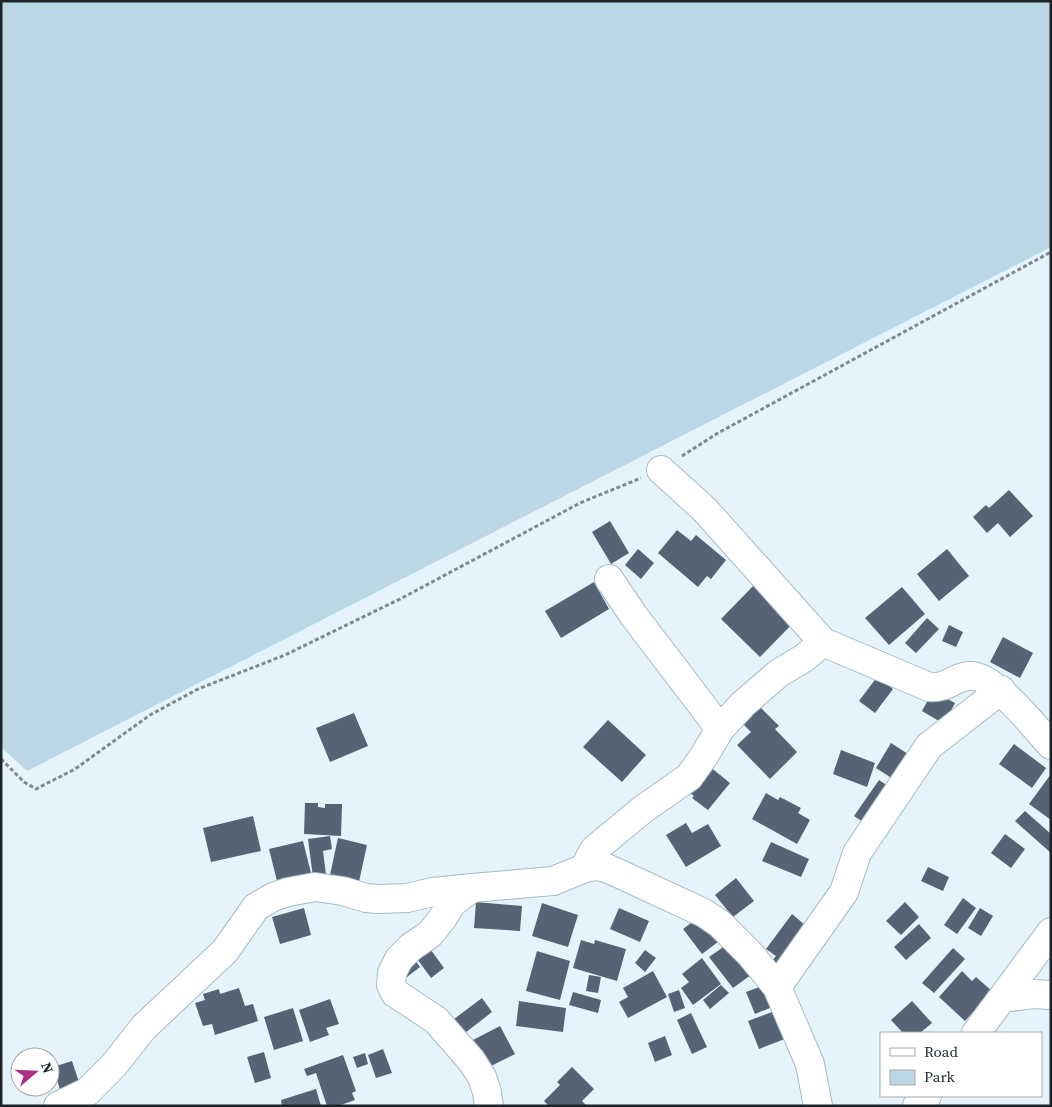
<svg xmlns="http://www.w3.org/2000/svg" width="1052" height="1107" font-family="'Source Serif 4',serif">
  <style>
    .green { fill: #bbd7e6 }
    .building { fill: #566374 }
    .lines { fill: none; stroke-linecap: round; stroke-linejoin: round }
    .minor-casing { stroke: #a3bbc7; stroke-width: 30 }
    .path { stroke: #7d898f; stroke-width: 3; stroke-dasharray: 4 2.5; stroke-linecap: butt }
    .minor { stroke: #fff; stroke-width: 28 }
  </style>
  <rect width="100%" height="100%" fill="#e5f4fc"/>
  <path class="green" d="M1,1H1051V247L27,771L1,747Z"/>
  <path class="building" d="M1009,490L1033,516L1010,537L998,523L987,533L973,517L986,505L989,508Z
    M610,521L629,553L611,564L592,532Z
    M677,530L691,541L696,535L726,560L711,579L707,576L698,587L658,553Z
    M638,549L654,563L641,579L625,565Z
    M947,549L969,576L939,601L917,574Z
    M594,582L609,609L561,638L545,611Z
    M757,582L796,620L760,657L721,619Z
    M902,587L925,614L889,645L865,618Z
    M927,618L939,629L916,653L905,643Z
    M949,625L963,632L956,647L942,641Z
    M1003,637L1033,653L1020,678L990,662Z
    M877,677L893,689L875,713L859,701Z
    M933,691L955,703L944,724L922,711Z
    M760,707L779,726L775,729L797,752L770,779L737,745L751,732L743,724Z
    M354,713L368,746L330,762L316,728Z
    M608,720L646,755L622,782L583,747Z
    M891,743L908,754L893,779L876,768Z
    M1014,744L1046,768L1032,788L999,764Z
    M841,750L875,763L867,787L833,774Z
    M704,762L730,783L708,810L692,798L694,796L684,788Z
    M1051,774V820L1029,804Z
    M879,780L897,792L872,828L854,816Z
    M766,793L778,800L780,797L801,808L798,813L810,820L797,844L752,819Z
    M305,803H318V807L325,808V804H342L341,836L304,834Z
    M1025,811L1051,834V853L1015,821Z
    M253,816L261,851L211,862L203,828Z
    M686,823L692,833L708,824L721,846L686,867L666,835Z
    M1005,834L1025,849L1011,868L991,853Z
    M330,836L332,849L323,851L327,883L314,885L308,839Z
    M338,838L367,845L357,891L328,884Z
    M303,841L312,877L278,885L269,849Z
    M771,842L809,859L801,877L762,861Z
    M928,867L949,877L943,891L921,881Z
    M736,878L754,901L733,917L715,895Z
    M963,898L976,908L957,934L944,925Z
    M476,902L522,906L520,931L474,928Z
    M905,902L919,917L901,935L886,921Z
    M542,903L578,915L568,947L532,936Z
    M304,908L311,935L280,944L272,917Z
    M619,908L649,921L640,942L610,929Z
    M980,908L993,916L981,936L968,928Z
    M792,914L812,931L784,972L771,962L776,956L766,949Z
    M699,917L718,942L702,954L683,929Z
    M919,924L931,938L906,960L894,947Z
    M581,940L594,944L595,940L626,949L617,981L573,968Z
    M732,941L755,972L733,988L709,957Z
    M428,946L444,968L431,978L415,956Z
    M953,948L965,959L934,993L922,983Z
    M645,950L656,958L645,972L635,963Z
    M537,951L570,961L560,1000L526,991Z
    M702,958L721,984L693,1005L681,988L689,982L682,974Z
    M414,959L420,967L407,977L401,969Z
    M653,971L667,997L628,1018L619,1002L628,997L623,988Z
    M962,971L972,981L976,977L992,991L965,1021L939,997Z
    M589,975L601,977L598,993L586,991Z
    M721,985L729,993L710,1009L703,1000Z
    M762,986L777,1005L755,1014L746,992Z
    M239,988L245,1006L253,1004L258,1021L215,1035L212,1024L203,1026L195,1003L205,1000L203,994L219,989L220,994Z
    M679,990L685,1008L674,1012L668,994Z
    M573,992L601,1000L598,1013L569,1005Z
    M482,998L492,1012L465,1033L454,1019Z
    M330,999L339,1024L326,1028L329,1035L310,1042L299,1010Z
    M519,1001L566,1008L563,1032L516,1026Z
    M912,1001L932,1023L920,1033H903L891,1020Z
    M293,1008L303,1041L274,1050L264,1017Z
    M780,1009L790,1037L759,1049L748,1021Z
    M691,1013L707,1047L692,1054L677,1020Z
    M500,1026L515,1054L487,1068L473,1040Z
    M665,1036L672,1055L655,1062L648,1043Z
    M383,1049L392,1073L376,1078L368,1055Z
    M264,1052L271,1078L255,1083L247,1057Z
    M365,1053L368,1064L357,1068L353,1057Z
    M343,1055L356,1091L352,1093L355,1100L338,1106H327L316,1073L307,1076L304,1069Z
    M72,1061L83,1094L62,1096L53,1067Z
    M572,1067L594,1089L582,1101L587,1106H549L544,1101L560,1085L557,1082Z
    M316,1089L321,1106H282L281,1100Z"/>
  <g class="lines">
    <g class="minor-casing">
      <path id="minor" d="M661,470L704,509L823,642L929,687C947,689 954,677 969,676C993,673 1035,728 1051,745
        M609,579L634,616L720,729
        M585,868L590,857L595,849L642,810L689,777L704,756L720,729L743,704L779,673L804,658L823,642
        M472,888L452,903L442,919L430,934L411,947L399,959L392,973L391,985L395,993L436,1020L471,1060L482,1077L487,1092L489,1106
        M777,987L844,892L857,853L929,746L1001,690
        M1003,998L1033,994L1051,995
        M976,1033L1051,932
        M58,1106L87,1092L114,1065L144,1027L225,951L256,907L273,897L288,892L315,887L343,891L366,898L378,899L407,898L433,892L472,888L553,881L585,868L596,866L604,867L622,875L704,913L720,924L750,954L777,987L810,1064L818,1106
        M917,1106L927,1096"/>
    </g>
    <path class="path" d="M682,456L718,433L1051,252
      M1,759L24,782L36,789L75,769L150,715L198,689L285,655L402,598L580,503L641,478"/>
    <use href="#minor" class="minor"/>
  </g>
  <rect width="1052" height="1107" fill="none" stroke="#1b2429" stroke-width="5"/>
  <rect x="880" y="1032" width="162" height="65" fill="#ffffff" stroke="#a4a7a9"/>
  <rect x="890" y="1048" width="25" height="8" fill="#ffffff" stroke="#a4a7a9"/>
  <text x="924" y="1057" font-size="15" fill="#1b2429">Road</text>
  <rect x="890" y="1070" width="25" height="15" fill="#bbd7e6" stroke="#a4a7a9"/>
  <text x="924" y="1082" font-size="15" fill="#1b2429">Park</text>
  <g transform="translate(35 1072) rotate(71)"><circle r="24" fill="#ffffff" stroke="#a4a7a9"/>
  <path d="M0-4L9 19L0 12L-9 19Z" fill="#a92f84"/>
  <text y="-8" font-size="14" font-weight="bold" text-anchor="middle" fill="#1b2429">N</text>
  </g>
</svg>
